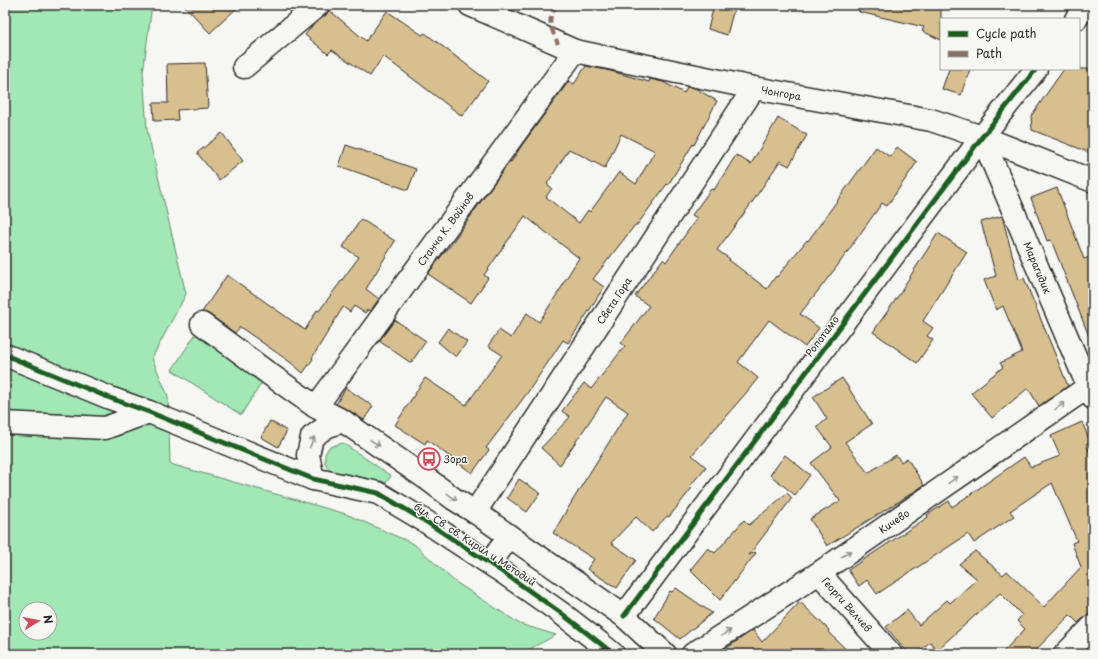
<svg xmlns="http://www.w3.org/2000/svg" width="1098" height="659" font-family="'Playpen Sans',sans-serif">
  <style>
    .green { fill: #a2e8b4; stroke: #668a70; fill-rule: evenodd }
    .building { fill: #d8bf8f; stroke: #2b2b2b; fill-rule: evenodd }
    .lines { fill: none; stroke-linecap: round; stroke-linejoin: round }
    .minor-casing { stroke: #2b2b2b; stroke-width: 25 }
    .major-casing { stroke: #2b2b2b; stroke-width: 25 }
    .minor { stroke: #f6f6f2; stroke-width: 22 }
    .major { stroke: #f6f6f2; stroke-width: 22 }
    .quiet { stroke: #8d6e63; stroke-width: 4; stroke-dasharray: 8 4; stroke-linecap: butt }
    .cycleway-casing { stroke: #f6f6f2; stroke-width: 8 }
    .cycleway { stroke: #1b5e20; stroke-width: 5 }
    .oneway { stroke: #90908e }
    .labels { text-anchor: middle; stroke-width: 3; stroke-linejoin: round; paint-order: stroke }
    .street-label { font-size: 10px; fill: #2b2b2b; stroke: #f6f6f2 }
    .poi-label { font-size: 10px; fill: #2b2b2b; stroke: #f6f6f2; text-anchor: start }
  </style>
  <rect width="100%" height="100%" fill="#f6f6f2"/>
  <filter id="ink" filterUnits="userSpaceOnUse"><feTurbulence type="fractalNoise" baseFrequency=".025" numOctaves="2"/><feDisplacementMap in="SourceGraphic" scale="8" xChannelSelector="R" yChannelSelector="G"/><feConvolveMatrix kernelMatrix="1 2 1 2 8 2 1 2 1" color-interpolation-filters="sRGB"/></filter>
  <g filter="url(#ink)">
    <path class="green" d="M5,5H152L143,72L147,130L186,294L152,358L168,396L170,464L346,514L414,544L454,581L520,624L556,635L526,651V654H5ZM26,609H50V633H26Z
      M202,324L268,373L241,415L172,370Z
      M343,443L391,476L384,486L372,480L330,471L325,463V454L329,447Z"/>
    <path class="building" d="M184,5H240L210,33Z
      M714,5H735L727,35L708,29Z
      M860,5H941V40L922,31L924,27L859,12Z
      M329,10L366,41L387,11L422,35L425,33L488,81L462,116L383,56L370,76L332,50L328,54L305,35L312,26L326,15Z
      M205,63L208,108L177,110L178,120L154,121L153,103H168L167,64Z
      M586,66L611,71L649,82L650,79L663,82L684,93L687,87L695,88L717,101L694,145L693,144L668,185L667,184L637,225H635L593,279L604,287L578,328L568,343L563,340L528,392L486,448L489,450L472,473L427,440L425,444L395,425L425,378L466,405L502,355L488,346L499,330L511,338L527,313L539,322L563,285H562L579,258L525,216L484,275L488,278L471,303L428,274L446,250H447L482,200L510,161L511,162L522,145L569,81L574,84ZM621,134L655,151L636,184L619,172L590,212L588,210L579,223L546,197L552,188L547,184L569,149L605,168Z
      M949,69H970L961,95L942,89Z
      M1064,69H1093V154L1032,130L1031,116Z
      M778,118L807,135L789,166L780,161L751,204L717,250L730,259L729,260L767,289L776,276L777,277L807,240L808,241L876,147L890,157L897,147L917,162L887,206L882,203L838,265L800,314L819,328L805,347L769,320L738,362L758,378L746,393L692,455L706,467L690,486L692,488L669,517L667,516L652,532L636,517L611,543L636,560L617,588L587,569L594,559L553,533L579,490L583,486L582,485L628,412L606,397L560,465L541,448L570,417L562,411L584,383L591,389L625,346L621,343L649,306L635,296L663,259L666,262L697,218L692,215L711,189L714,190L736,155L751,164Z
      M222,133L243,161L219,180L197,153Z
      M346,145L416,169L408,190L339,166Z
      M1057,188L1084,259L1093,256V344H1092L1051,240L1047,241L1031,198Z
      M1002,216L1019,280L1024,278L1068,386L1039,406L1028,388L992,418L971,393L1003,367L1000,363L1022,352L1003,306L996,310L984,280L996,276L981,222Z
      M361,219L395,241L366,289L379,299L370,311L367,310L365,313L354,306L350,312L343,307L312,358L313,359L303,373L290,362L240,327L235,333L209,314L202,312L227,275L305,330L317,310L319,311L359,257L343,247Z
      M938,233L967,252L923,321L933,328L927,336L933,340L917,363L873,332L903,289H902Z
      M395,320L426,341L411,363L379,341Z
      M448,328L467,342L456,357L438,342Z
      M842,378L872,424L845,442L868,473L896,455L901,462L907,458L924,485L903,499L827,546L810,519L840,501L811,463L832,447L817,427L827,419L813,397Z
      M346,388L373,406L364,420L350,411L336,404Z
      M270,421L287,431L278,447L261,437Z
      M1082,422L1090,442L1086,444L1093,459V609L1078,623L1070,615L1032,654H1001L1025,629L1017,621L1022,615L1000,593L937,650L930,642L916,654H909L886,627L907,610L919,625L947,600L950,603L977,579L959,564L975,551L1003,575L1007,571L1044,607L1081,567L1072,543L1077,541L1052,483L1010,511L1014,516L974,543L968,534L877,594L867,580L859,586L848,570L928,517L927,515L949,501L952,507L1024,457L1031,467L1060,456L1051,436Z
      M785,455L810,475L795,495L770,475Z
      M519,479L540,493L527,512L507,498Z
      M787,493L792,498L749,555L755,552L756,553L720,600L690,570L708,548L715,553L744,520L749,525Z
      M676,588L712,613L680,639L654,618L670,591L672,592Z
      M800,602L829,630L828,632L851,654H718L753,630L762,642Z"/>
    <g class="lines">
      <g class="minor-casing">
        <g id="minor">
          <path id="s1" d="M470,5L575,51L754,88L931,120L982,137L1093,181"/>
          <path d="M1076,19L1087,5"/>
          <path d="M244,67L318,5"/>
          <path id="s2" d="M982,137L1093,398"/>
          <path d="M202,324L268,373L316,407L343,421L430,481L454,499L475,512L624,616L665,654"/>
          <path id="s3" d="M316,407L575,51"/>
          <path d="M5,423L105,428L149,412"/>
          <path d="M313,479L308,455L312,437L326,427L343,421"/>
          <path id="s4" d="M475,512L754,88"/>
          <path d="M490,563L509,537"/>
          <path id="s5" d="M819,573L891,654"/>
          <path d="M624,616L982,137L1036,69"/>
          <path id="s6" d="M693,654L819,573L1088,387L1093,386"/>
          <path d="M1065,654L1093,626"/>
        </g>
      </g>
      <g class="major-casing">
        <path id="major" d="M5,355L110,398L149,412L313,479L378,493L425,521L504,573L561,613L601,644L613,654"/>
      </g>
      <use href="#minor" class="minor"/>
      <use href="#major" class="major"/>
      <path class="quiet" d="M556,5C546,22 551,27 558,44"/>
      <g class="cycleway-casing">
        <path id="cycleway" d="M5,355L110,398L149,412L313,479L378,493L425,521L504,573L561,613L601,644L613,654
          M624,616L982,137L1036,69"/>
      </g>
      <use href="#cycleway" class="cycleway"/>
    </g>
    <defs><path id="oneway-shaft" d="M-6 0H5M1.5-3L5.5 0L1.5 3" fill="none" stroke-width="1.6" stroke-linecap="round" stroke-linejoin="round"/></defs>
    <g class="oneway">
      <use href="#oneway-shaft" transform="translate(1060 406) rotate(-35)"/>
      <use href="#oneway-shaft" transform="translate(312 442) rotate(-68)"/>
      <use href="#oneway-shaft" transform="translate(375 443) rotate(34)"/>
      <use href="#oneway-shaft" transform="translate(953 480) rotate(-35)"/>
      <use href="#oneway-shaft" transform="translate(452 497) rotate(36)"/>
      <use href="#oneway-shaft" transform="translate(846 554) rotate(-35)"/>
      <use href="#oneway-shaft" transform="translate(726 633) rotate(-33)"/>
    </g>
  </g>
  <defs>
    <g id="bus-ring" transform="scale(1.15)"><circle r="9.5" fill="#f6f6f2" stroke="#d1495b" stroke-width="1.5"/><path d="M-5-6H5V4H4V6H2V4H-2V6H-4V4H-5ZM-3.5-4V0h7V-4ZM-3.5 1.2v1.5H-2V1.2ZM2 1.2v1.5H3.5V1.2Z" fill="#d1495b"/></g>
  </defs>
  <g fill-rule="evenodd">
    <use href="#bus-ring" x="429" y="459"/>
  </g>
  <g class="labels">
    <g class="street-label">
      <text dy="4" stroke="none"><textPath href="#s1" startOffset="325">Чонгора</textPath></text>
      <text dy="4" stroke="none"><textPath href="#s3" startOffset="220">Станчо К. Войнов</textPath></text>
      <text dy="4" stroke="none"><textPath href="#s2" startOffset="142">Марагидик</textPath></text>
      <text dy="4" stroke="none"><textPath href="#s4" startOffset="253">Света Гора</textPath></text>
      <text transform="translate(822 336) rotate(-53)" y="4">Ропотамо</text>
      <text dy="4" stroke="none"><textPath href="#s6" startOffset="241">Кичево</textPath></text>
      <text transform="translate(475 544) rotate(33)" y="4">бул. Св. св. Кирил и Методий</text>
      <text dy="4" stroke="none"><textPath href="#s5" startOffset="42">Георги Велчев</textPath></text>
    </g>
    <g class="poi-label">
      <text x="444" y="463">Зора</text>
    </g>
  </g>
  <rect width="1098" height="659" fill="none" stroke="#f6f6f2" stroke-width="20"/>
  <rect x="10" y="10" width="1078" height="639" fill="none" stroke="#2b2b2b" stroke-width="1.5" filter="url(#ink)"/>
  <rect x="940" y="18" width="140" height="52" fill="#f6f6f2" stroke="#a5a5a2"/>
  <rect x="948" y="31" width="20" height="6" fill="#1b5e20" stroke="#a5a5a2"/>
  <text x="976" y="38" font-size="12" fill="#2b2b2b">Cycle path</text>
  <rect x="948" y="51" width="20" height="6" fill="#8d6e63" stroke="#a5a5a2"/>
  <text x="976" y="58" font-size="12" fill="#2b2b2b">Path</text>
  <g transform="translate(38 621) rotate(80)"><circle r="19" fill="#f6f6f2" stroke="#a5a5a2"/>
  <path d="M0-3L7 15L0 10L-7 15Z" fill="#d1495b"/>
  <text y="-6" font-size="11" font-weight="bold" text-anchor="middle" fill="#2b2b2b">N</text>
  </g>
</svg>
